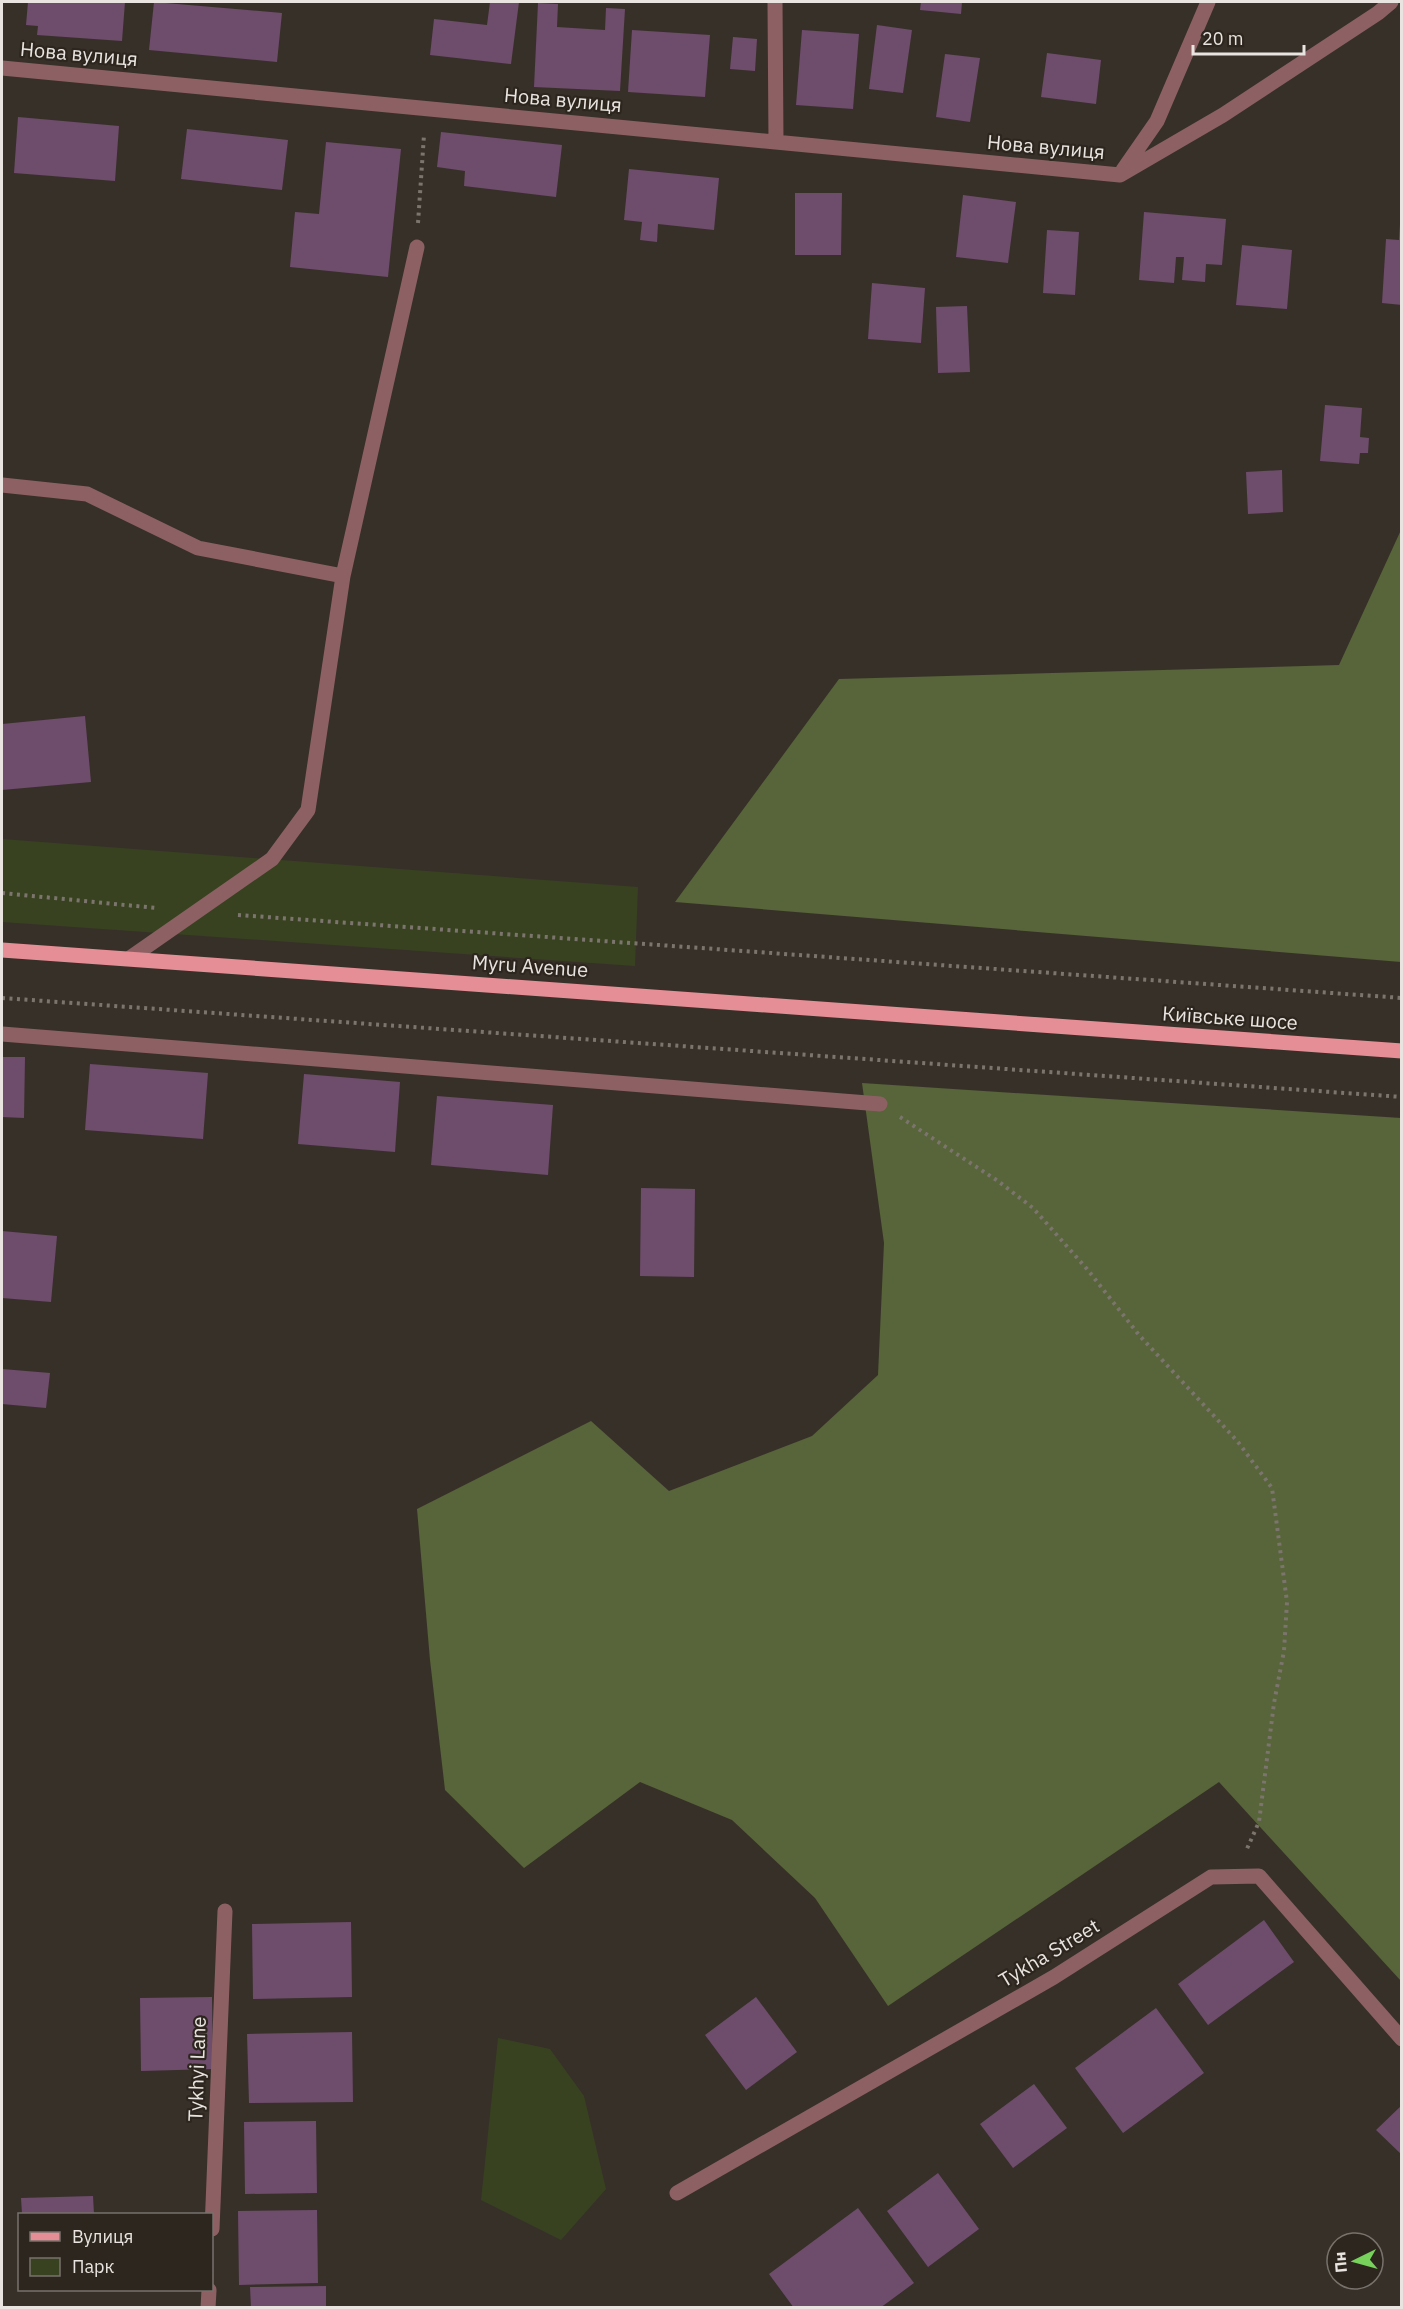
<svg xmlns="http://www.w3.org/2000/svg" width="1403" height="2309" font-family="'IBM Plex Sans',sans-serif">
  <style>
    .green { fill: #384220 }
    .forest { fill: #586439 }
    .building { fill: #6e4c6b }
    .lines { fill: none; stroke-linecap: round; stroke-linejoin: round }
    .path { stroke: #7b756e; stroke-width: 4; stroke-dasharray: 3 4.5; stroke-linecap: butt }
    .service { stroke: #8d6164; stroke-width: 15 }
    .minor { stroke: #8d6164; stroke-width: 15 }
    .primary { stroke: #e68e96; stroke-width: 15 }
    .labels { text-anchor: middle; stroke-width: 4.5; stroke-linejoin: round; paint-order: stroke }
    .street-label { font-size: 20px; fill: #e9e4df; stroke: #2d261f }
  </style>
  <rect width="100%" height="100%" fill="#373029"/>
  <path class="green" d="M2,839L638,887L635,966L2,922Z
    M498,2038L550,2049L584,2096L606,2189L561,2240L481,2200Z"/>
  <path class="forest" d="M1401,530V962L675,902L839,679L1339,665Z
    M862,1083L1401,1118V1981L1219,1782L888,2006L815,1898L732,1820L640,1782L524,1868L445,1790L430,1660L417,1509L591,1421L669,1491L812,1436L878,1375L884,1243Z"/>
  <path class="building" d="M28,2H125L122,41L37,35L38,26L26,25Z
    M154,2L282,13L277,62L149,50Z
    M490,2H519L511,64L430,55L434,19L487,25Z
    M921,2H962L961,14L920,10Z
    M538,3L558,4L557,27L605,30L606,8L625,9L620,91L534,87Z
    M877,25L912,30L903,93L869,89Z
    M632,30L710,35L705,97L628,92Z
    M802,30L859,34L853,109L796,105Z
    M733,37L757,39L755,71L730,69Z
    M1047,53L1101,60L1096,104L1041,97Z
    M945,54L980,58L970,122L936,117Z
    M18,117L119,126L115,181L14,173Z
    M187,129L288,140L282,190L181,179Z
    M441,132L562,145L556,197L464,186L465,171L437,167Z
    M326,142L401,149L388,277L290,267L295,212L319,214Z
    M629,169L719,178L714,230L658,224L657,242L640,240L642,222L624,220Z
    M795,193H842L841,255H795Z
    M963,195L1016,202L1008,263L956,257Z
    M1144,212L1226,219L1222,265L1206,264L1205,282L1182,280L1184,257H1176L1174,283L1139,280Z
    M1400,224H1402V305L1382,303L1386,239L1399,240Z
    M1047,230L1079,232L1075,295L1043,293Z
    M1242,245L1292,250L1287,309L1236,305Z
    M872,283L925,288L921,343L868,339Z
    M967,306L970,372L938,373L936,307Z
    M1325,405L1362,408L1360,437L1369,438L1368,453H1360L1359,464L1320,461Z
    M1282,470L1283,512L1248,514L1246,472Z
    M85,716L91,782L2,790V724Z
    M2,1057H25L24,1118L2,1117Z
    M90,1064L208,1073L203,1139L85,1130Z
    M304,1074L400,1082L395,1152L298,1144Z
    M437,1096L553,1105L548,1175L431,1165Z
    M641,1188L695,1189L694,1277L640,1276Z
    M2,1231L57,1236L51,1302L2,1298Z
    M2,1369L50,1373L46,1408L2,1404Z
    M1264,1920L1294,1962L1208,2025L1178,1984Z
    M351,1922L352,1997L253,1999L252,1924Z
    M212,1997L213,2069L141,2071L140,1998Z
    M756,1997L797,2052L746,2090L705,2035Z
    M1156,2008L1204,2073L1123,2133L1075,2068Z
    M352,2032L353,2102L249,2103L247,2034Z
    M1034,2084L1067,2128L1013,2168L980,2124Z
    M1402,2105V2155L1376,2130Z
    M316,2121L317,2193L245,2194L244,2122Z
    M938,2173L979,2229L928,2267L887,2211Z
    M93,2196L94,2214H22L21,2198Z
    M858,2208L914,2283L880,2308H794L769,2274Z
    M317,2210L318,2283L239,2285L238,2211Z
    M326,2286V2308H251L250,2287Z"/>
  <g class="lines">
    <path class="path" d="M418,223L424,135
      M2,893L156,908
      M238,915L1402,998
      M2,998L1402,1097
      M900,1117L998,1181L1033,1208L1087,1269L1139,1335L1238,1442L1272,1488L1287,1602L1284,1651L1274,1703L1259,1822L1246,1851"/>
    <path class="service" d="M2,485L87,494L198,548L343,576L308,810L272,859L130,958
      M343,576L417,247
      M2,1034L880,1104"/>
    <path class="minor" d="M775,2L776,142
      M2,68L1120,175
      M1123,170L1157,121L1208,2
      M1120,175L1223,115L1378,13L1391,2
      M677,2193L1054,1977L1211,1877L1259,1876L1402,2039
      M212,2229L225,1911
      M208,2308L209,2290"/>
    <path class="primary" d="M2,950L1402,1051"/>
  </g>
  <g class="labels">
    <g class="street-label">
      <text transform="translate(79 54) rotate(5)" y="7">Нова вулиця</text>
      <text transform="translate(563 100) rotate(5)" y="7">Нова вулиця</text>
      <text transform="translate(1046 147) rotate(5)" y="7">Нова вулиця</text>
      <text transform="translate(530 966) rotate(4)" y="7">Myru Avenue</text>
      <text transform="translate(1230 1018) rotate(4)" y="7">Київське шосе</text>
      <text transform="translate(1049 1953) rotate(-31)" y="7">Tykha Street</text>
      <text transform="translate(197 2069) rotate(-88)" y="7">Tykhyi Lane</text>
    </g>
  </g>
  <rect width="1403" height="2309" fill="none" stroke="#e9e4df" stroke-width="6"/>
  <rect x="18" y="2213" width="195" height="78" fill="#2d261f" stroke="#78726c" stroke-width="1.5"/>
  <rect x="30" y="2232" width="30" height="9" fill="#e68e96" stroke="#78726c" stroke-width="1.5"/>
  <text x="72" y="2243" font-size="18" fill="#e9e4df">Вулиця</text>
  <rect x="30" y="2258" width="30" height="18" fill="#384220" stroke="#78726c" stroke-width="1.5"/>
  <text x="72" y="2273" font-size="18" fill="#e9e4df">Парк</text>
  <g transform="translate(1355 2261) rotate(265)"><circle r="28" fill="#2d261f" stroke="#78726c" stroke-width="1.5"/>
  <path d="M0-4.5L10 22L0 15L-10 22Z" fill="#76d25a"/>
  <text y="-9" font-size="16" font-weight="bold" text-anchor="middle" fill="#e9e4df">Пн</text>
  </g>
  <path d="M1193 45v9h111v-9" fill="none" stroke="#e9e4df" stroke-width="3"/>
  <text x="1202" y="45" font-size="18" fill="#e9e4df" stroke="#2d261f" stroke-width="4.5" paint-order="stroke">20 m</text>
</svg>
